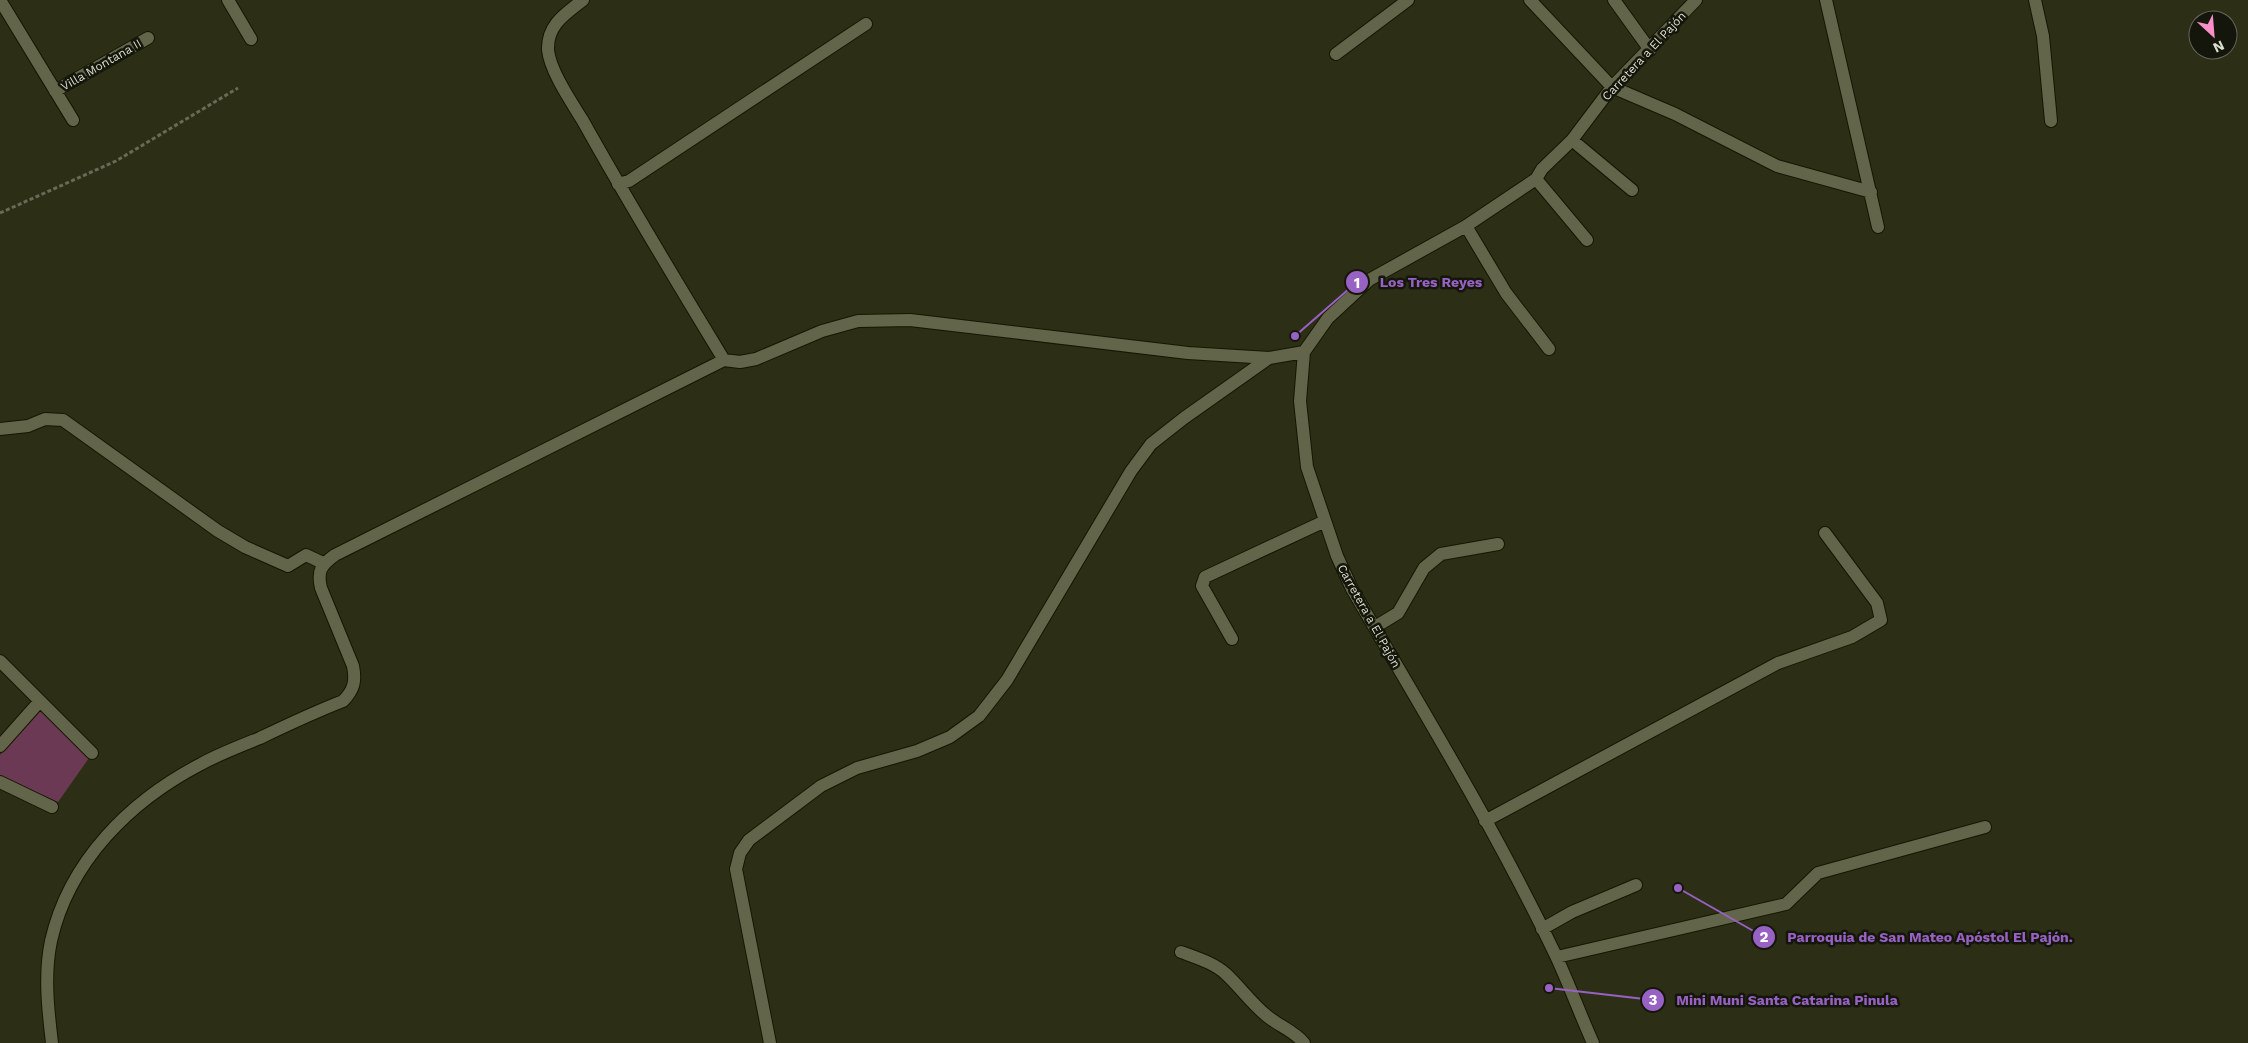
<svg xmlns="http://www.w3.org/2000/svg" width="2248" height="1043" font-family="'Work Sans',sans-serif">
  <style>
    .green { fill: #6c3955 }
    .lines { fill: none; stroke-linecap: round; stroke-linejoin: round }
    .minor-casing { stroke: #151701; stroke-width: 14 }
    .path { stroke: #686b55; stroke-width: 3; stroke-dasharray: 4 2.5; stroke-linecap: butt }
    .minor { stroke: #62654a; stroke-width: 12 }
    .labels { text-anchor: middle; stroke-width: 5; stroke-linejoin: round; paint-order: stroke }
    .street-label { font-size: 12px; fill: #dbdece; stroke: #15160b }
    .leader { fill: none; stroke: #9861c4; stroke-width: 2 }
    .callout-dot { fill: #9861c4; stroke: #15160b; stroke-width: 2 }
    .mark-label { font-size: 15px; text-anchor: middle; font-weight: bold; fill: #fff }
    .callout-label { font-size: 14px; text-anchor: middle; font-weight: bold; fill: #9861c4; stroke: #15160b; stroke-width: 5; stroke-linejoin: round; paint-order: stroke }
  </style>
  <rect width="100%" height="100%" fill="#2c2f16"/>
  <path class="green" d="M41,709L89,758L58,802L0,776V755Z"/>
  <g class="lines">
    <g class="minor-casing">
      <path id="minor" d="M0,0L73,120
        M228,0L251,39
        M583,0C565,14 547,25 548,50C550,71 572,103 583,121C628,202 676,281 724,360L740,362L756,359L822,331L858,321L910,320L1188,353L1269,358L1304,352
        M1530,0L1612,87L1675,114L1777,166L1871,192
        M1614,0L1650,50
        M1826,0L1878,227
        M2035,0L2043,36L2051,121
        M1336,54L1408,0
        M55,91L148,38
        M1572,140L1632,190
        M1536,179L1587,240
        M618,184L629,181L866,24
        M1466,226L1506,293L1549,349
        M0,429L28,426L45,419L63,420L218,531L245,547L288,566L306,555L323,563
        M1375,627L1398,613L1424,568L1441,554L1498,544
        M1232,639L1202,586L1205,577L1325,521
        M0,661L92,753
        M0,746L40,701
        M0,782L52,807
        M1485,821L1778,663L1852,637L1881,620L1877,603L1825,533
        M1542,929L1572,912L1636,885
        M1181,952C1197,958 1214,963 1226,974C1240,987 1251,1003 1267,1016C1279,1026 1294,1031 1304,1043
        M1557,957L1786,904L1818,873L1985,827
        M52,1043C48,1010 44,974 51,941C69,861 130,801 201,764C219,754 240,746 260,738C287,725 315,712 343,701C354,690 356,681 353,666L321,588C317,571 321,565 335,555L724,360
        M770,1043L736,869L740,853L749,840L821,786L857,768L917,751L950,737L979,716L1007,680L1131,471L1151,444L1184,418L1269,358
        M1593,1043C1580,1014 1569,984 1556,956C1496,830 1422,709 1352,589L1337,556L1307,467L1300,401L1304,352L1328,318L1369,280L1466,226L1536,179L1542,169L1572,140L1612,87L1696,0"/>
    </g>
    <path class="path" d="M0,213L116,161L238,88"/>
    <use href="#minor" class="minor"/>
  </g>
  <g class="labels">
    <g class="street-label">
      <text transform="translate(1644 56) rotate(-47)" y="4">Carretera a El Pajón</text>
      <text transform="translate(101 65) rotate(-30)" y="4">Villa Montana II</text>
      <text transform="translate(1369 616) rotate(61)" y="4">Carretera a El Pajón</text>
    </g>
  </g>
  <path class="leader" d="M1295 336L1357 282M1678 888L1764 937M1549 988L1653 1000"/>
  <g class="callout-dot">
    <circle cx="1295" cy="336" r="5"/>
    <circle cx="1678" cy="888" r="5"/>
    <circle cx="1549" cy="988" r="5"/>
    <circle cx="1357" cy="282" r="12"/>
    <circle cx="1764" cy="937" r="12"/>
    <circle cx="1653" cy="1000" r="12"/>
  </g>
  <g class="mark-label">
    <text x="1357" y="288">1</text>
    <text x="1764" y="942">2</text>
    <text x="1653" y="1005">3</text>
  </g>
  <g class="callout-label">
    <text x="1431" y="287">Los Tres Reyes</text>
    <text x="1930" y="942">Parroquia de San Mateo Apóstol El Pajón.</text>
    <text x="1787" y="1005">Mini Muni Santa Catarina Pinula</text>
  </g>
  <g transform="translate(2213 35) rotate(154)"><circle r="24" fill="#15160b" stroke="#646659"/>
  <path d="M0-4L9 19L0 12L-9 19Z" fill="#f98fc8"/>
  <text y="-8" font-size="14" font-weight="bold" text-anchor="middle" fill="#dbdece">N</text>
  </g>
</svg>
